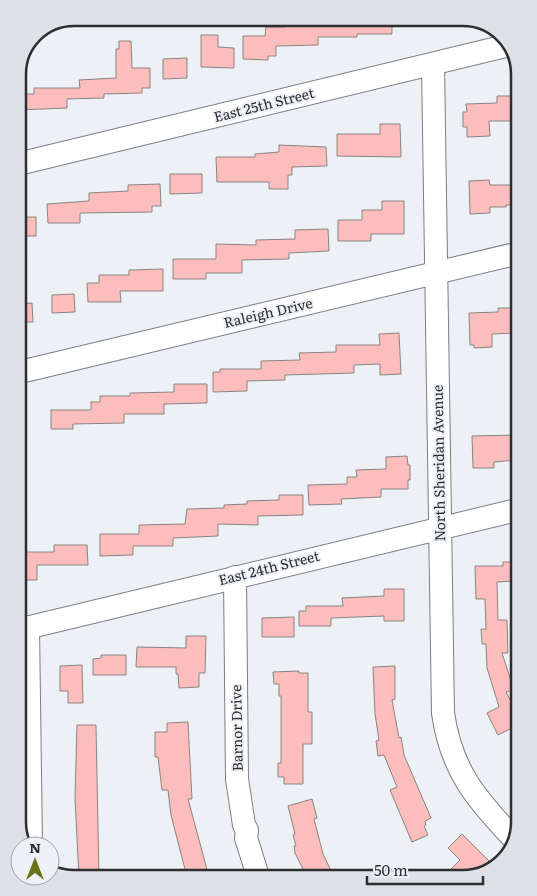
<svg xmlns="http://www.w3.org/2000/svg" width="537" height="896" font-family="Literata,serif">
  <style>
    .building { fill: #fcbebc; stroke: #898382 }
    .lines { fill: none; stroke-linecap: round; stroke-linejoin: round }
    .minor-casing { stroke: #7a7e83; stroke-width: 24 }
    .minor { stroke: #fff; stroke-width: 22 }
    .labels { text-anchor: middle; stroke-width: 4; stroke-linejoin: round; paint-order: stroke }
    .street-label { font-size: 14px; fill: #2c2e30; stroke: #edf1f6 }
    .rim { fill: none; stroke: #2c2e30; stroke-width: 2.5 }
  </style>
  <rect width="100%" height="100%" fill="#edf1f6"/>
  <path class="building" d="M325,18H392V34H357V37H318V45L276,46V56H268V60L243,59V36H265L266,27H285V25L325,24Z
    M201,35H218V47L234,48V68L201,67Z
    M119,41H131L132,68H150V88H142V93L104,94V98L67,99V108L18,110V94H34V88H80L79,80L116,78V49H119Z
    M187,58V78L163,79V59Z
    M497,96H514V121H489L490,136L467,137V127H463V112H467L466,104L497,103Z
    M380,124H400L401,157L337,156V134H380Z
    M279,145L326,147L327,166L292,167V175H288V189H269V182H217L216,157H255V154L279,152Z
    M170,174H202V193L170,194Z
    M489,180L490,185H515V205H506V207H490V213L470,214L469,181Z
    M160,184L161,206H152V212L80,213V223H48L47,204L89,201V193L128,191V185Z
    M382,201H404V234H371V241H338V220H362V210H382Z
    M19,217H36V236H19Z
    M328,229L329,251L289,253V259L242,260V273H206V279H173V259H216V244L256,245V240L295,239V230Z
    M163,269V291H120L121,302H88L87,283H99V275H129V270Z
    M74,294L75,312L52,313V295Z
    M32,303L33,322H19V304Z
    M498,308H516V333L492,334V347L474,348V345H470L469,313L498,312Z
    M399,333L401,374L380,375V364L354,365V373L285,375V380L247,381V391L213,392V372H220V369H261V361L300,360L299,353L336,352V345H380L379,334Z
    M174,384H207V403L164,404V414H124V423L73,424V429H51V410H91V402H100V396H130V393L174,392Z
    M517,435V460L494,462V468H473L472,436Z
    M407,456L408,465H410V480H408V489H381V497L341,499L342,504L309,505L308,485L347,484V477H357L356,470L386,469V457Z
    M279,495H303V515L258,516V525L218,524V536L173,538V546H133V555L100,556V534H139V525L185,524L187,509L224,508V505L247,504V501L279,500Z
    M54,545H87L88,565H37V580H21V552H54Z
    M503,562H518V581L497,582L498,620H507L508,653H502L514,690L506,692L519,716L513,719L516,726L498,735L487,713L499,707L487,668L486,644H482L481,629H486L485,599H476L475,566H503Z
    M384,589H404V621H384V616L331,618V626H299V611H306V606H343L342,598L384,596Z
    M294,617V637H262V618Z
    M186,636H206L205,673H199V687L179,688L178,674H176V667H136L137,647L186,648Z
    M101,655H126V675H93V659L101,658Z
    M82,665L83,703H68V691H60V666Z
    M395,666V699L392,700L399,738L401,737L404,755L431,818L425,821L426,825L424,826L428,835L412,842L390,790L397,787L384,755L378,756L376,741L379,740L375,714L373,667Z
    M299,671V673H308V712H312V744H303V784H284V777H278V763H281V696H279V684H274L273,672Z
    M188,722L192,799H188L209,877H187L171,815L168,790H162L158,757H155V732H167V723Z
    M77,725H96L99,878H79L75,798Z
    M312,799L317,818L314,819L323,854L333,875H306L295,853L294,846H296L293,835L295,834L288,806Z
    M462,834L489,861L478,873H447L460,860L448,848Z"/>
  <g class="lines">
    <g class="minor-casing">
      <path id="minor" d="M433,64L443,713C451,770 476,799 514,839
        M18,164L510,45
        M20,372L515,254
        M235,577L237,779L244,825L247,830L246,838L258,876
        M28,627L31,846
        M22,629L517,510"/>
    </g>
    <use href="#minor" class="minor"/>
  </g>
  <g class="labels">
    <g class="street-label">
      <text transform="translate(264 105) rotate(-14)" y="5">East 25th Street</text>
      <text transform="translate(268 313) rotate(-13)" y="5">Raleigh Drive</text>
      <text transform="translate(439 463) rotate(-91)" y="5">North Sheridan Avenue</text>
      <text transform="translate(269 568) rotate(-14)" y="5">East 24th Street</text>
      <text transform="translate(237 728) rotate(-91)" y="5">Barnor Drive</text>
    </g>
  </g>
  <path d="M0 0H537V896H0ZM74 26H463A48 48 0 0 1 511 74V822A48 48 0 0 1 463 870H74A48 48 0 0 1 26 822V74A48 48 0 0 1 74 26Z" fill="#dee1e6" fill-rule="evenodd"/>
  <path class="rim" d="M74 26H463A48 48 0 0 1 511 74V822A48 48 0 0 1 463 870H74A48 48 0 0 1 26 822V74A48 48 0 0 1 74 26Z"/>
  <g transform="translate(35 861)"><circle r="24" fill="#edf1f6" stroke="#a0a3a7"/>
  <path d="M0-4L9 19L0 12L-9 19Z" fill="#6a7118"/>
  <text y="-8" font-size="14" font-weight="bold" text-anchor="middle" fill="#2c2e30">N</text>
  </g>
  <path d="M367 876v8h116v-8" fill="none" stroke="#2c2e30" stroke-width="2.5"/>
  <text x="374" y="876" font-size="15" fill="#2c2e30" stroke="#edf1f6" stroke-width="4" paint-order="stroke">50 m</text>
</svg>
